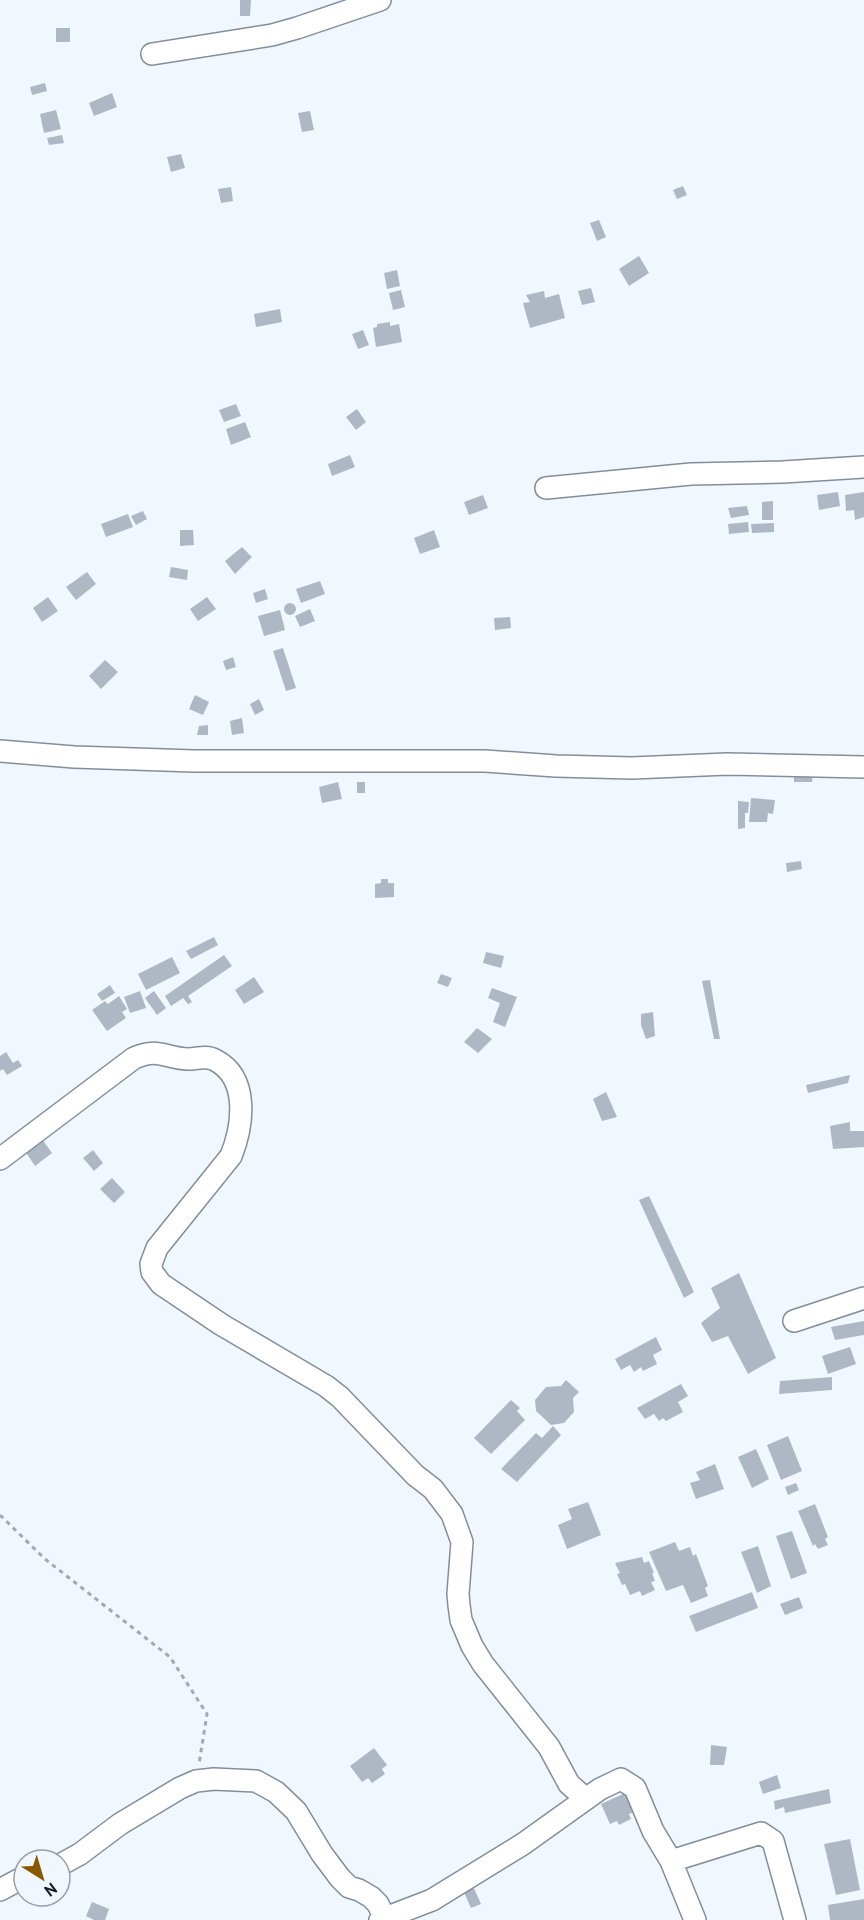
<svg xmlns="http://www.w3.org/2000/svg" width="864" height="1920" font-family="'PT Sans',sans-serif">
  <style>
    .building { fill: #aeb8c5 }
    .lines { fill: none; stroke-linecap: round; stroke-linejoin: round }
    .minor-casing { stroke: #848e9b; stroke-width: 24 }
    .path { stroke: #a3a9b0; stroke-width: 3; stroke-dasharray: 4.5 4.5; stroke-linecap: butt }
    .minor { stroke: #fff; stroke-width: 21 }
  </style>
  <rect width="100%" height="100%" fill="#f0f7ff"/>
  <path class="building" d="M240,0H251L250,16H240Z
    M56,28H70V42H56Z
    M45,83L47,91L32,95L30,87Z
    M112,93L117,107L94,116L89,103Z
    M56,110L61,129L44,133L40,114Z
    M310,111L314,130L302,132L298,113Z
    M62,135L64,143L49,145L47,138Z
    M181,154L185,168L171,172L167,157Z
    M683,186L687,195L677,199L673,190Z
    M231,187L233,201L221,203L218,189Z
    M599,220L606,237L597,241L590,223Z
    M639,256L649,273L629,286L619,269Z
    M397,270L400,286L387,289L384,273Z
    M591,288L595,302L582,305L578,291Z
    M401,290L405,307L393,310L389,293Z
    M544,291L545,298L559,294L565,318L530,328L523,303L530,302L526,295Z
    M280,309L282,322L256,327L254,314Z
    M390,322V326L399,324L402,342L376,347L373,328L377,327V324Z
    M363,330L369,345L358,349L352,334Z
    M236,404L241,416L224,422L219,410Z
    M357,409L366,422L356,430L346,417Z
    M245,422L251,437L231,445L226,429Z
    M350,455L355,467L332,476L328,464Z
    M838,492L840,506L819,510L817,495Z
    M864,492V517L855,520L854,510L846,511L845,495Z
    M483,495L488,508L469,515L464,502Z
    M773,501V520H762V502Z
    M747,506L749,515L731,518L728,508Z
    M143,511L147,519L136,525L131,516Z
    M128,514L133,527L106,537L101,524Z
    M748,522L749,532L729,534L728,524Z
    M774,523V532L752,533L751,524Z
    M180,530H193L194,545L180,546Z
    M434,530L440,547L420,554L414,538Z
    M242,547L252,557L235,574L225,561Z
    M171,567L188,570L187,580L169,577Z
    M87,572L96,584L76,600L66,587Z
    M320,581L325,594L301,603L296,589Z
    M265,589L268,599L256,603L253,593Z
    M48,597L58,611L42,622L33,608Z
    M207,597L216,609L198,621L190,609Z
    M284 609a6 6 0 1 1 12 0a6 6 0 1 1-12 0Z
    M310,609L315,621L300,627L295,616Z
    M280,610L285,630L264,636L258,616Z
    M510,617L511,628L495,630L494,618Z
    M283,648L296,688L286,691L273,651Z
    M233,657L236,667L226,670L223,661Z
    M105,660L118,672L101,689L89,676Z
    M195,695L209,702L203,715L189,709Z
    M259,699L264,710L255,715L250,704Z
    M242,718L244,733L232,735L230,721Z
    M208,725V735H197L199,726Z
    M794,769L813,772L812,782H794Z
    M338,782L342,799L322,803L319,787Z
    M357,782H365V793H357Z
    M751,798L775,800L773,814L768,813L767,822H749Z
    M738,801L749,802L748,813H745V828L738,829Z
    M801,861L802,869L787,872L786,863Z
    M381,879H388V883H394V897L375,898V884L381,883Z
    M214,937L218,945L191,959L186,951Z
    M486,952L504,956L501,968L483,963Z
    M224,955L232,966L188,996L192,1002L188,1004L183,998L171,1006L165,996Z
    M172,957L180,973L146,990L138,974Z
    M441,974L452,978L448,987L437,983Z
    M254,977L264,992L244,1004L235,990Z
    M710,980L720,1039H714L702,981Z
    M110,985L115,993L102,1001L97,994Z
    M492,988L517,997L505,1027L493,1022L500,1003L488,998Z
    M140,991L146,1008L130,1013L124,997Z
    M154,991L166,1008L157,1015L145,998Z
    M119,996L127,1009L122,1012L126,1018L107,1031L92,1010L105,1001L108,1004Z
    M653,1012L655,1036L646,1039L641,1025V1014Z
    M477,1028L492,1039L478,1053L464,1042Z
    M6,1052L13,1063L18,1060L22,1066L7,1075L3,1069L0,1071V1056Z
    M850,1075L848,1083L808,1093L806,1085Z
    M606,1092L617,1117L602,1121L593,1099Z
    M850,1122V1131H864V1147L833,1149L830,1126Z
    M42,1139L52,1153L35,1166L25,1151Z
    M93,1150L103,1163L94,1171L83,1158Z
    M112,1178L125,1192L114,1203L100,1189Z
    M649,1196L694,1292L684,1298L639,1200Z
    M739,1273L776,1358L748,1374L728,1336L712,1342L701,1323L720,1308L711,1288Z
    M864,1321V1335L835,1340L831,1327Z
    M656,1337L662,1350L653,1355L657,1364L643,1371L641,1367L634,1372L630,1365L621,1370L615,1359Z
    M850,1347L856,1364L828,1374L822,1356Z
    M832,1377V1390L779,1394L780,1381Z
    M566,1380L579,1392L573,1398L574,1412L564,1423L551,1425L536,1411L535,1400L546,1387L561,1386Z
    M681,1384L688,1396L678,1402L683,1412L666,1421L663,1418L659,1421L654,1414L645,1419L637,1408Z
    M511,1400L520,1408L517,1411L525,1420L491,1454L474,1438Z
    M553,1426L561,1435L517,1482L501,1469L536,1433L542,1438Z
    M788,1436L802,1471L781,1480L767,1445Z
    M756,1449L769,1479L752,1488L738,1457Z
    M715,1464L724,1489L696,1499L690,1483L700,1480L696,1472Z
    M796,1483L799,1490L788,1495L785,1487Z
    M588,1502L601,1535L567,1549L558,1525L572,1519L568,1509Z
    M815,1504L828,1537L825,1539L828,1545L818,1549L815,1544L813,1546L798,1511Z
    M792,1531L807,1573L791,1579L776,1536Z
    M675,1542L679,1551L690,1547L693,1556L696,1554L708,1586L705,1588L708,1596L691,1603L683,1585L666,1591L649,1552Z
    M758,1546L771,1586L757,1593L741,1552Z
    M642,1557L644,1563L649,1561L654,1573H652L655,1581L651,1582L655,1590L642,1596L640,1591L630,1595L625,1584L622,1585L617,1574L620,1573L615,1563Z
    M752,1592L758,1608L696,1632L689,1616Z
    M799,1597L803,1608L785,1615L780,1604Z
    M711,1745L727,1747L724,1765H710Z
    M374,1748L387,1765L382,1769L385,1774L372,1783L368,1778L362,1782L350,1766Z
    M777,1775L781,1788L763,1794L759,1782Z
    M829,1789L831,1803L785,1813L784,1807L775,1810L774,1801Z
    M625,1793L634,1812L629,1814L631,1819L619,1825L617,1821L610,1824L601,1804Z
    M850,1839L860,1890L836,1895L824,1844Z
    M473,1886L481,1904L471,1908L463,1890Z
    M864,1899V1920H830L828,1905Z
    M92,1902L109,1909L105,1920H94L86,1916Z"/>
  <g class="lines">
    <g class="minor-casing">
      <path id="minor" d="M152,54L272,35L297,28L380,0
        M546,488L691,474L783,472L864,467
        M0,751L74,757L194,761H485L556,766L632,768L727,764L864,767
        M0,1159L134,1058C159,1047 164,1058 188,1059C197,1059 206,1055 215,1060C250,1078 243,1126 231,1156L157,1248L151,1264L152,1272L161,1284L222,1325L326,1386L340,1397L415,1475L433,1489L452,1514L462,1542L458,1594L459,1605L461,1620L472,1646L483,1664L549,1747L569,1784L586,1799
        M794,1321L864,1298
        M671,1861L761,1833L773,1841L795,1920
        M60,1865L80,1854L120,1824L180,1788L196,1781L214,1779L256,1781L276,1792L296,1811L322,1854L340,1878L349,1887L359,1890L371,1897L378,1904L385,1919
        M0,1890L24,1877
        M380,1920L432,1900L523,1844L600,1789L621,1779L635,1788L653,1831L671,1861L695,1920"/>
    </g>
    <path class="path" d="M0,1515L45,1559L170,1657L207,1714L199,1764"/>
    <use href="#minor" class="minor"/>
  </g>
  <g transform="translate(42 1878) rotate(143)"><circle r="28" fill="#f0f7ff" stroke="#999fa6" stroke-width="1.5"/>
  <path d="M0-4.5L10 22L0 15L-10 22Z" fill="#895800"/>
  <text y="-9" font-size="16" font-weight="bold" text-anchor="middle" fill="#171b20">N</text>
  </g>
</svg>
